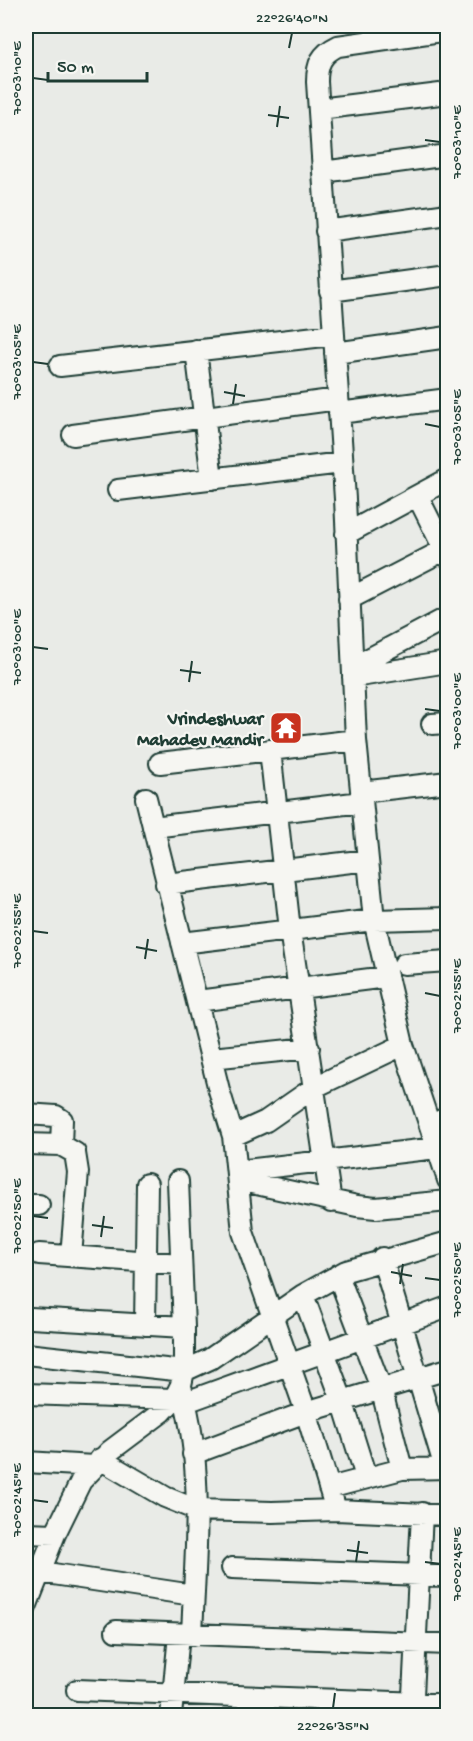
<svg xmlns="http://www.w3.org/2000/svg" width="473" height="1741" font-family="'Gochi Hand',sans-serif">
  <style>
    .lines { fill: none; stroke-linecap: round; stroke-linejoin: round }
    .minor-casing { stroke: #1f3d34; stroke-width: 24 }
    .minor { stroke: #f6f6f2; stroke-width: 20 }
    .ticks { fill: none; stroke: #1f3d34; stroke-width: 2 }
    .labels { text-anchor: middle; stroke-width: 4.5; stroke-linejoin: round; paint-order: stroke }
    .poi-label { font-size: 18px; font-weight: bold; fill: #1f3d34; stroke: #f6f6f2; text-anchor: end }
    .neatline { fill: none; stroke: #1f3d34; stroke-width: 2 }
    .ticks-label { font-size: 15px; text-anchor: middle; fill: #1f3d34 }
  </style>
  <rect width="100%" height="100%" fill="#e9ebe7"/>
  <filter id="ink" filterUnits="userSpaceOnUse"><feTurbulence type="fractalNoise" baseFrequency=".0167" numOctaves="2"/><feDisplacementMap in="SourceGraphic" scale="12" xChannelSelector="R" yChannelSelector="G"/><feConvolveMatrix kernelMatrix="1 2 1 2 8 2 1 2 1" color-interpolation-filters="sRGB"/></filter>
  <g filter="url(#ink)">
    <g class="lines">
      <g class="minor-casing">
        <path id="minor" d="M448,30L338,46C321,54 317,64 317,82L345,499L356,740L374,920L403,1045L448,1180
          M319,109L448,93
          M323,172L448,155
          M326,231L448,214
          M330,291L448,275
          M196,350L212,479
          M335,353L448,337
          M60,366L333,335
          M339,413L448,399
          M73,435L338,399
          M118,490L342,463
          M418,497L448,557
          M346,534L448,479
          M349,599L448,548
          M353,667L448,617
          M353,677L448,662
          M432,724L448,723
          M270,750L290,930L331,1202
          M160,763L356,740
          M361,792L448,782
          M146,798L219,1090L233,1136L243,1232L306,1412L336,1510
          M153,827L362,802
          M166,884L368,860
          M182,943L374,920L448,918
          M404,964L448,961
          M197,1001L386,977
          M211,1058L309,1048
          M26,1114L56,1116L62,1120L61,1145
          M430,1126L448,1117
          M233,1136L266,1121L315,1087L403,1045
          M26,1144L61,1145L75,1153L78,1172L71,1256
          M237,1171L437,1148
          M238,1180L357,1206L376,1208L448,1201
          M26,1205H39
          M39,1254L181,1264
          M382,1258L445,1468
          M338,1275L381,1388L402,1469
          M303,1295L342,1400L366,1477
          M31,1318L184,1327
          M145,1325L147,1184
          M26,1354L184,1371L210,1359L303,1295L346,1271L448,1242
          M182,1390C205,1470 195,1554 192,1635
          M26,1394L174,1399
          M186,1402L448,1307
          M193,1454L306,1412L448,1369
          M100,1459L165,1497L197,1510L272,1512L336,1510L448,1515
          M26,1462L94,1466
          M329,1488L402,1469L448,1468
          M26,1533L55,1534
          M232,1568L448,1576
          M40,1572L193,1595
          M26,1607L55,1534L81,1481L110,1451L162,1412L174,1399L181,1385L184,1371V1327L178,1181
          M116,1631L448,1644
          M77,1690L448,1704
          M171,1716L179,1635
          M412,1716L422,1513"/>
      </g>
      <use href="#minor" class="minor"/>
    </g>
  </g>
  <path class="ticks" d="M289,48L292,33M33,78L48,80M268,115L289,118M277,127L280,106M425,140L440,142M33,362L48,364M224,392L245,396M233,404L236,384M425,424L440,427M33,647L48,649M180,670L201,673M189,682L192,661M425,709L440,711M33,931L48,933M136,947L157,951M145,959L148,939M425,993L440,996M33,1216L48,1218M92,1225L113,1228M101,1237L104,1216M391,1272L412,1276M425,1278L440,1280M400,1284L403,1264M33,1500L48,1502M347,1550L368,1553M356,1562L359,1541M425,1562L440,1564M333,1708L335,1693"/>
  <defs>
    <g id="temple-square" transform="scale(1.725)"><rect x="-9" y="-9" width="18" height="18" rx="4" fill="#c8321e" stroke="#f6f6f2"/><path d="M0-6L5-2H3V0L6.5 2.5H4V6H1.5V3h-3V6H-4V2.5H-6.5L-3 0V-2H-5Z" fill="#fff"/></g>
  </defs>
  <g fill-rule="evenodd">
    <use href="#temple-square" x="286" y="728"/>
  </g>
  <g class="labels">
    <g class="poi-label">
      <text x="263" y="724">Vrindeshwar<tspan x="263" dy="21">Mahadev Mandir</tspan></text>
    </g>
  </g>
  <rect width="473" height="1741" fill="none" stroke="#f6f6f2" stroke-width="66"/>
  <path d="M48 72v9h99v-9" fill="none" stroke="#1f3d34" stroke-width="3"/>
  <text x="57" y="72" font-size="18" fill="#1f3d34" stroke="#f6f6f2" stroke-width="4.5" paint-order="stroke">50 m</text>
  <rect x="33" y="33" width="407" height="1675" class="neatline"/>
  <g class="ticks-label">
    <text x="292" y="22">22°26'40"N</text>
    <text transform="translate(16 78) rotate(-90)" y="5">70°03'10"E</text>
    <text transform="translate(456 142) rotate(-90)" y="5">70°03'10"E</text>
    <text transform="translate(16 362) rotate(-90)" y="5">70°03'05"E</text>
    <text transform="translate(456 427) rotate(-90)" y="5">70°03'05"E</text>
    <text transform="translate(16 647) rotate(-90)" y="5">70°03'00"E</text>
    <text transform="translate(456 711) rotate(-90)" y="5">70°03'00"E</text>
    <text transform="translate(16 931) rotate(-90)" y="5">70°02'55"E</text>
    <text transform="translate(456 996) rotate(-90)" y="5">70°02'55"E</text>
    <text transform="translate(16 1216) rotate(-90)" y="5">70°02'50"E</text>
    <text transform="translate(456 1280) rotate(-90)" y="5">70°02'50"E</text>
    <text transform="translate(16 1500) rotate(-90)" y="5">70°02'45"E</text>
    <text transform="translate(456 1564) rotate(-90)" y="5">70°02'45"E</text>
    <text x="333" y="1730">22°26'35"N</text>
  </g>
</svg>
